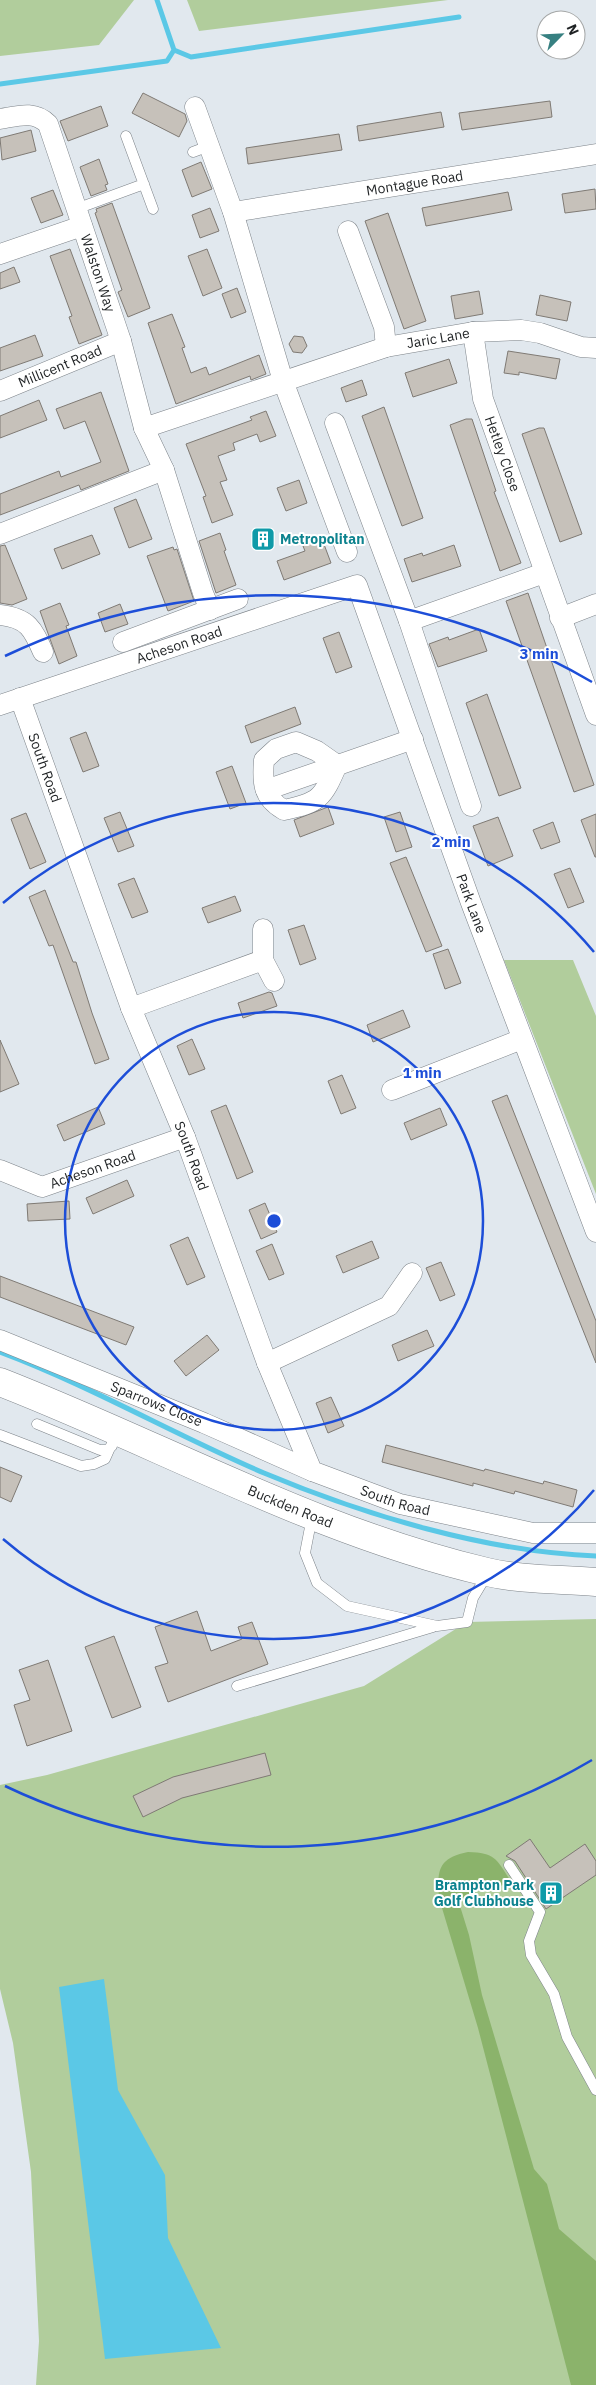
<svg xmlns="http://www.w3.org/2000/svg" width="596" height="2385" font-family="'IBM Plex Sans',sans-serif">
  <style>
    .green { fill: #b1cd9c }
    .forest { fill: #8bb36b }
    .water { fill: #5bc8e6 }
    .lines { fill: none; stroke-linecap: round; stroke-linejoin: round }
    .stream { stroke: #5bc8e6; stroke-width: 5 }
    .building { fill: #c6c1ba; stroke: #7f7a74 }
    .lane-casing { stroke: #7d8389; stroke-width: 11 }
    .street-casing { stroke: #7d8389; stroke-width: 21 }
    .secondary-casing { stroke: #7d8389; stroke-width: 29 }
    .lane { stroke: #fff; stroke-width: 10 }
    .street { stroke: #fff; stroke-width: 20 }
    .secondary { stroke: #fff; stroke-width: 28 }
    .ring { fill: none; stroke: #1d4ed8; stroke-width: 2.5 }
    .labels { text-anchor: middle; stroke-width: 4; stroke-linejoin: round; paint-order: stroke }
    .street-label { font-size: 14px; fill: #1f2224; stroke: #fff }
    .culture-label { font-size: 14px; font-weight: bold; fill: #0d838f; stroke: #fff; text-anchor: start }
    .centre { fill: #1d4ed8; stroke: #fff; stroke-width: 2.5 }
    .ring-label { font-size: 15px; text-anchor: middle; font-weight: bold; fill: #1d4ed8; stroke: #fff; stroke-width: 4; stroke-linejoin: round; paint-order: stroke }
  </style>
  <rect width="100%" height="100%" fill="#e1e8ee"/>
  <path class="green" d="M0,0H134L99,45L0,56Z
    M187,0H448L199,31Z
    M504,960H573L596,1016V1194Z
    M596,1619V2385H36L39,2341L31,2172L13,2043L0,1989V1785L47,1775L364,1686L467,1622Z"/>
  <path class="forest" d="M468,1852C495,1853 496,1858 510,1880L492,1892L479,1888L461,1899L460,1906L469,1935L482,1995L534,2169L547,2184L559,2229L596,2261V2385H571L478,2028L439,1898C437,1870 438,1858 468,1852Z"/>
  <path class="water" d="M104,1979L118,2090L165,2175L168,2238L221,2348L105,2359L59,1987Z"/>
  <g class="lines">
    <path class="stream" d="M157,0L174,50L191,57L459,17
      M0,84L167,61L174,50
      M0,1352C91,1386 175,1435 264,1473C364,1515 487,1552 596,1556"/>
  </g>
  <path class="building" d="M143,93L185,114L187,121L179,137L132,113Z
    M550,101L552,117L462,130L459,113Z
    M101,106L108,126L68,141L60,121Z
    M441,112L444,127L359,141L357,126Z
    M31,130L36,151L2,160L0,138Z
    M339,134L342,150L248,164L246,148Z
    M99,159L108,184L105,185L107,190L91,196L80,167Z
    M201,162L212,189L192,197L182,170Z
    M595,189L596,209L565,213L562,194Z
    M53,190L63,215L41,223L31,198Z
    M508,192L512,210L426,226L422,208Z
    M112,203L150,308L128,317L118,292L122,290L95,213L97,212L96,209Z
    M210,208L219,231L200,238L192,215Z
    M388,213L426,321L404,329L365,221Z
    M70,249L102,335L79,344L69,317L72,316L50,256Z
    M207,249L222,288L203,296L188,256Z
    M14,267L20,282L0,289V273Z
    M237,288L246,312L231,318L222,294Z
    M479,291L483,314L455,319L451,296Z
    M540,295L571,302L567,321L536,315Z
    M172,314L185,347L182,348L191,373L206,367L209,375L259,355L266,374L251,380L250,376L176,404L148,323Z
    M35,335L43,356L0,371V348Z
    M294,336L303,337L307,346L302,353L293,352L289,344Z
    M508,351L560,359L556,379L519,372V375L504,373Z
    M449,359L457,383L413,397L405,373Z
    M362,380L367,395L346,402L341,388Z
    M101,392L129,471L81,490L79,485L0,515V494L59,471L61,477L101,462L85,421L64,429L56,409Z
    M39,400L47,420L0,438V416Z
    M384,407L423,518L402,526L362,416Z
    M266,411L276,436L260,442L257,434L233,443L235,450L218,456L227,480L220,482L233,515L212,523L203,497L206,496L186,444L252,420L250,417Z
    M466,419H472L496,491L494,492L521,563L500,571L450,425Z
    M539,428H544L582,534L560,542L522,434Z
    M299,480L307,503L286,511L277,488Z
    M136,499L152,539L129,548L114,508Z
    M269,529L273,542L257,548L252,536Z
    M220,533L226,550L224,551L236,585L216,593L199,541Z
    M92,535L100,554L62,569L54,549Z
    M322,539L331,563L284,580L277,561L305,551L303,546Z
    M5,545L27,599L12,605L0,603V546Z
    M454,545L461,566L412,582L404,559L422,553L423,556Z
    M173,547L174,550L177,549L194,601L168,611L147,556Z
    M528,593L594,785L574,792L506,601Z
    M60,603L69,625L66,626L77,656L59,664L40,611Z
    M120,604L128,624L105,632L98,613Z
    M479,629L487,651L438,667L429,644L448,637L449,640Z
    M339,632L352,667L336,673L323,638Z
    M487,694L521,788L499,796L466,703Z
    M295,707L301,724L251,743L245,726Z
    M86,732L99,766L83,772L70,738Z
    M232,766L246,803L230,809L216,772Z
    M328,807L334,824L300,837L294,820Z
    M120,812L134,846L118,852L104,818Z
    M400,812L412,847L396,852L384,817Z
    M26,813L46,862L30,869L11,819Z
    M596,814V857H595L581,820Z
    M498,817L513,856L488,866L473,826Z
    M553,822L560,842L541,849L533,830Z
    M406,857L442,946L426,952L390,863Z
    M570,868L584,902L568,908L554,874Z
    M134,878L148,912L132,918L118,884Z
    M45,890L73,962H76L92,1013L109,1059L95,1064L53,945L49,946L29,897Z
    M235,896L241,911L208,923L202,908Z
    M304,925L316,959L300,965L288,930Z
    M448,949L461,983L445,989L433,954Z
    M269,992L272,993L277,1006L243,1018L238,1003Z
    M403,1010L410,1027L373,1042L367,1025Z
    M192,1039L205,1069L189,1075L177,1046Z
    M0,1040L19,1084L0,1092Z
    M342,1075L356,1108L341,1114L328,1081Z
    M507,1095L596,1321V1363L492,1101Z
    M226,1105L253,1172L237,1179L211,1111Z
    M98,1107L105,1124L64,1141L57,1125Z
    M440,1108L447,1125L411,1140L404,1123Z
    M127,1180L134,1196L93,1214L86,1198Z
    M69,1201L70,1219L28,1221L27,1204Z
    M265,1203L277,1232L261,1239L249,1210Z
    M188,1237L205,1277L187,1285L170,1245Z
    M372,1241L379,1258L343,1273L336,1256Z
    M272,1244L284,1274L269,1280L256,1251Z
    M441,1262L455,1295L440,1301L426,1268Z
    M0,1276L134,1327L126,1345L0,1297Z
    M427,1330L434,1346L398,1361L392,1345Z
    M207,1335L219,1350L186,1376L174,1361Z
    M331,1397L344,1426L328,1433L316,1403Z
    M386,1445L484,1471L485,1469L543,1484L544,1481L577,1490L573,1507L515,1491L514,1494L473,1483V1486L382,1462Z
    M0,1467L22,1476L11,1502L0,1497Z
    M197,1611L211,1651L242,1639L238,1627L252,1622L268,1664L168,1702L155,1667L168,1663L155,1627Z
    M114,1636L141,1707L112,1718L85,1647Z
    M48,1660L72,1731L27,1746L14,1705L30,1700L19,1670Z
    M265,1753L271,1775L182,1798L143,1817L133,1796L173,1777Z
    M530,1839L550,1868L585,1844L596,1861V1875L546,1909L515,1861L506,1856Z"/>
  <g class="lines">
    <g class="lane-casing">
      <path id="lane" d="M126,136L153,209
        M193,152L209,146
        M76,209L144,184
        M37,1424L100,1450H107L112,1446
        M0,1435L81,1466L94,1464L105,1459L117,1432
        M312,1517L305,1553L317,1583L347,1606L437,1626L467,1622L473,1598L488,1573
        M237,1686L433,1627
        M509,1865L540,1912L529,1941L531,1955L554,1994L567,2037L596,2090"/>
    </g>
    <g class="street-casing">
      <g id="street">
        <path d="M195,107L233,212L283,381L347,552"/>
        <path id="s1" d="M0,119C18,116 34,110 48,124L121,341L144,428L164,470L203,593L210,610"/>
        <path id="s2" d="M233,212L596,154"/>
        <path d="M348,231L384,327L386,347"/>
        <path d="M0,254L82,226"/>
        <path id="s3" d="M473,332L483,399L596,715"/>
        <path id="s4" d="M0,391L121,341"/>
        <path d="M335,423L409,621L471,806"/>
        <path id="s5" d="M144,428L386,347L473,332L521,330L540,333L581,347L596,348"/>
        <path d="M0,534L164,470"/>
        <path d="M0,615C28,618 33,629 43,652"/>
        <path d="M560,618L596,604"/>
        <path d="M409,621L544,573"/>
        <path d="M123,642L238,599"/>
        <path id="s6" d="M20,698L131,1008L185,1137L267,1363L312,1471L400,1504L533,1533H596"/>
        <path id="s7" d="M0,705L357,585L471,903L596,1232"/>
        <path d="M296,742L317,751L337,765C323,798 319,803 284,810C263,798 262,783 264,760L276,749Z"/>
        <path d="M266,790L413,739"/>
        <path d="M263,929V960L274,981"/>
        <path d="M131,1008L263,960"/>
        <path d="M392,1090L522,1039"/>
        <path id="s8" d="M0,1170L42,1187L185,1137"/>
        <path id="s9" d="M0,1340L204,1423L312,1471"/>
        <path d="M267,1363L389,1306L412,1273"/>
      </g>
    </g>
    <g class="secondary-casing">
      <g id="secondary">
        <path id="s10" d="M0,1382C162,1445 316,1532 487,1572C521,1580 560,1579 596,1582"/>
      </g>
    </g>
    <use href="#lane" class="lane"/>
    <use href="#street" class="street"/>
    <use href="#secondary" class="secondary"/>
  </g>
  <g class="ring">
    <circle cx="274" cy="1221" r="209"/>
    <path d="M594 1490A418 418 0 0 1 3 1539M3 903A418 418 0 0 1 594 952"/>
    <path d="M592 1760A626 626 0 0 1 5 1786M5 656A626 626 0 0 1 592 682"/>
  </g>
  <defs>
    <g id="building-square" transform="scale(1.25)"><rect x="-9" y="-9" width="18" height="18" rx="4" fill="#0f9aa8" stroke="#fff"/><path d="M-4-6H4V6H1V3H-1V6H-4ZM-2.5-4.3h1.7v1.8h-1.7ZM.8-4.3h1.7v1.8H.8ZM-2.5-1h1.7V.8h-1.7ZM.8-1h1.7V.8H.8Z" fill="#fff"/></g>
  </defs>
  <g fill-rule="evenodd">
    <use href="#building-square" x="263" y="539"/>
    <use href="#building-square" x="551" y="1893"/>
  </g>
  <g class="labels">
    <g class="street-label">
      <text dy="5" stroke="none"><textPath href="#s2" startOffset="184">Montague Road</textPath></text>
      <text dy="5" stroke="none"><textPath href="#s1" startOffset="208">Walston Way</textPath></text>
      <text dy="5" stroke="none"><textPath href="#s5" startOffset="308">Jaric Lane</textPath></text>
      <text dy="5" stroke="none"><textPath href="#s4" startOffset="65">Millicent Road</textPath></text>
      <text dy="5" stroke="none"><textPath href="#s3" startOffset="126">Hetley Close</textPath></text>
      <text dy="5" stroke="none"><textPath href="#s7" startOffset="189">Acheson Road</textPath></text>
      <text dy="5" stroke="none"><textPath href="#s6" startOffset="74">South Road</textPath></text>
      <text dy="5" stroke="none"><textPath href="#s7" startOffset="715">Park Lane</textPath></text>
      <text dy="5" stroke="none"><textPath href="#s6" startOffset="489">South Road</textPath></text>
      <text dy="5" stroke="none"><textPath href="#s8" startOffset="99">Acheson Road</textPath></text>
      <text dy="5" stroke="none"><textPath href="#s9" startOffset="169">Sparrows Close</textPath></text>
      <text dy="5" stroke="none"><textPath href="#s6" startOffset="915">South Road</textPath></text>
      <text dy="5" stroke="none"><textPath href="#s10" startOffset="316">Buckden Road</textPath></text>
    </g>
    <g class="culture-label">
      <text x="280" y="544">Metropolitan</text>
      <text x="534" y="1890" text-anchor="end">Brampton Park<tspan x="534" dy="16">Golf Clubhouse</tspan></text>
    </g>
  </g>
  <circle cx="274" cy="1221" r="8" class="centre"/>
  <g class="ring-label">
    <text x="539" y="659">3 min</text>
    <text x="451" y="847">2 min</text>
    <text x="422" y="1078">1 min</text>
  </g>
  <g transform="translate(561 35) rotate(66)"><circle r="24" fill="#ffffff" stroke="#a5a7a7"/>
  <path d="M0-4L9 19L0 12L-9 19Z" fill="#378081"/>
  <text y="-8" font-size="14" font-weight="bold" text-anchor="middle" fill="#1f2224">N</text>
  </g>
</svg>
